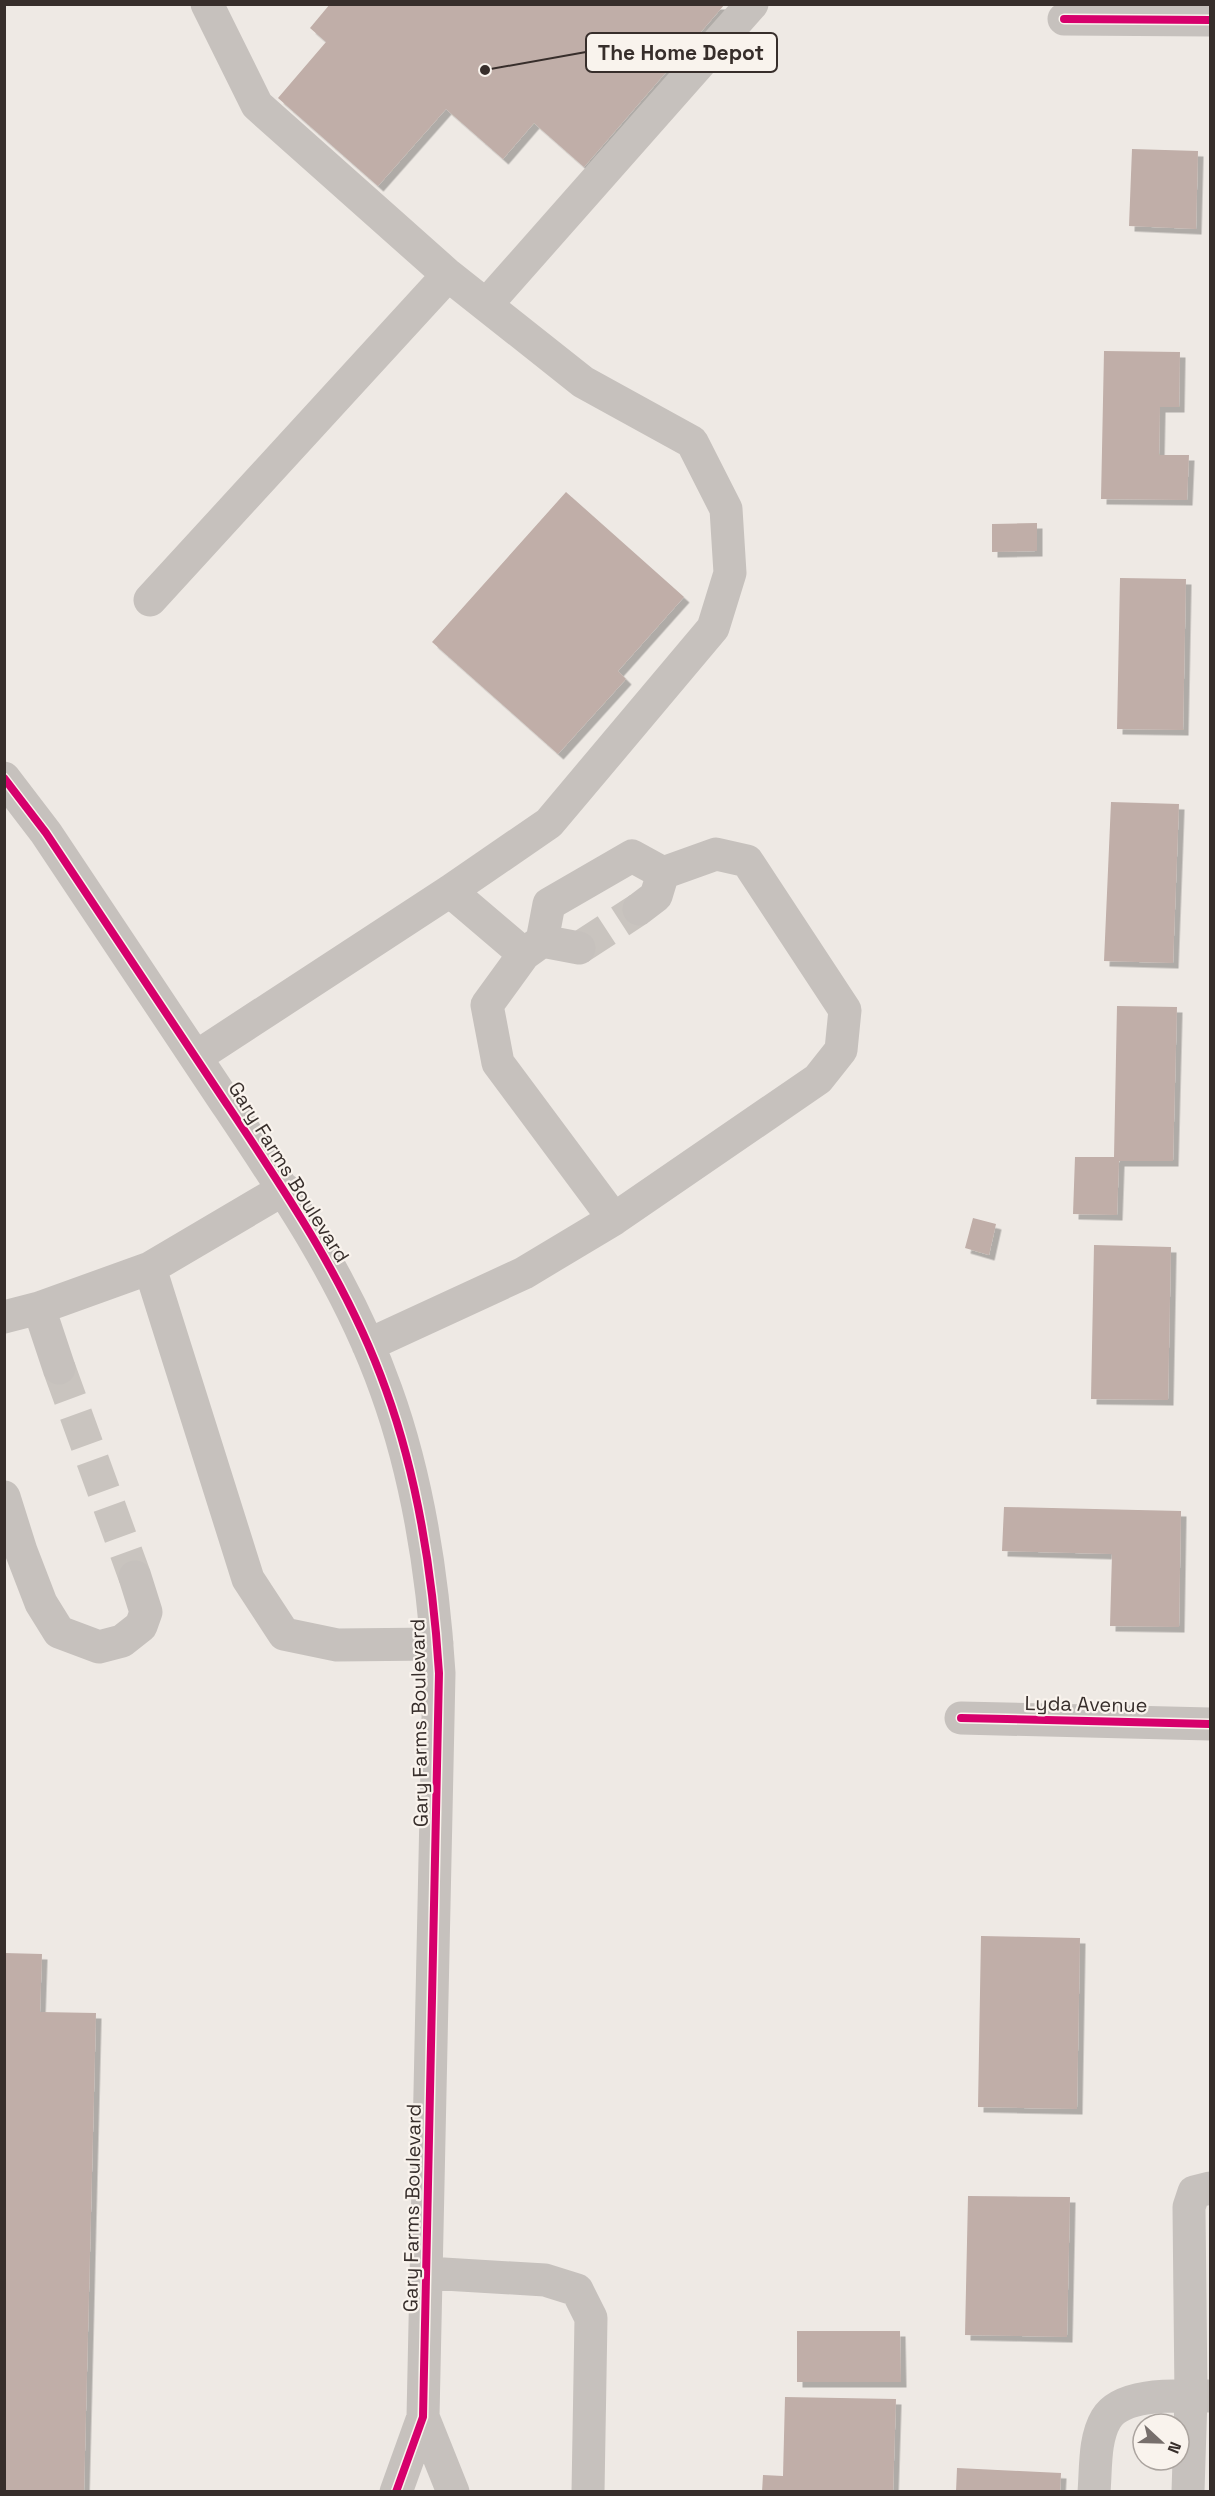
<svg xmlns="http://www.w3.org/2000/svg" width="1215" height="2496" font-family="'Space Grotesk',sans-serif">
  <style>
    .building { fill: #c0aea8; filter: url(#shadow) }
    .lines { fill: none; stroke-linecap: round; stroke-linejoin: round }
    .minor-tunnel { stroke: #c9c4bf; stroke-width: 33; stroke-dasharray: 33 16; stroke-linecap: butt }
    .minor { stroke: #c6c1bd; stroke-width: 33 }
    .cycleway-casing { stroke: #f9f3ed; stroke-width: 11 }
    .cycleway { stroke: #d6006c; stroke-width: 8 }
    .labels { text-anchor: middle; stroke-width: 4.5; stroke-linejoin: round; paint-order: stroke }
    .street-label { font-size: 20px; fill: #372e2b; stroke: #f9f3ed }
    .leader { fill: none; stroke: #372e2b; stroke-width: 2 }
    .callout-dot { fill: #372e2b; stroke: #f9f3ed; stroke-width: 2 }
    .callout { fill: #f9f3ed; stroke: #372e2b; stroke-width: 2 }
    .callout-label { font-size: 21px; text-anchor: middle; font-weight: bold; fill: #372e2b }
  </style>
  <defs>
    <filter id="shadow"><feDropShadow dx="5.5" dy="5.5" stdDeviation="0" flood-color="#0004"/></filter>
  </defs>
  <rect width="100%" height="100%" fill="#eee9e4"/>
  <path class="building" d="M330,4H725L584,167L534,123L503,159L446,109L378,186L278,98L326,42L310,28Z
    M1132,149L1198,151L1196,229L1129,226Z
    M1104,351L1180,352L1179,407H1160L1159,455H1189L1187,500L1101,499Z
    M566,492L684,597L618,671L626,679L558,754L432,642Z
    M1037,523V551L992,552V524Z
    M1120,578L1186,579L1183,730L1117,729Z
    M1111,802L1179,804L1173,963L1104,961Z
    M1117,1006L1177,1007L1173,1161H1119L1117,1215L1073,1214L1075,1157H1114Z
    M973,1218L996,1224L989,1255L965,1248Z
    M1094,1245L1171,1247L1168,1400L1091,1399Z
    M1004,1507L1181,1511L1179,1627L1110,1626L1112,1554L1002,1551Z
    M981,1936L1080,1938L1077,2109L978,2107Z
    M4,1953L42,1954L40,2012L96,2013L84,2492H4Z
    M968,2196L1070,2197L1067,2337L965,2335Z
    M797,2331H900L901,2382H797Z
    M785,2397L896,2399L893,2492H762L763,2475L783,2476Z
    M957,2468L1061,2473L1060,2492H956Z"/>
  <g class="lines">
    <path class="minor-tunnel" d="M579,948L639,909
      M59,1368L135,1577"/>
    <path class="minor" d="M1064,19L1210,20
      M486,305L752,4
      M150,600L448,275L257,105L207,4
      M4,778L46,833C104,921 164,1009 222,1097C285,1191 348,1283 386,1390C419,1481 433,1577 439,1673L423,2417L396,2492
      M639,909L656,896L663,873
      M542,941L579,948
      M524,954L487,1005L498,1063L614,1219
      M196,1057L450,891L549,823L713,628L730,573L726,509L692,442L583,382L448,275
      M150,1268L248,1579L284,1634L337,1645L437,1644
      M39,1308L59,1368
      M4,1317L39,1308L150,1268L284,1189
      M368,1345L524,1273L614,1219L818,1079L841,1050L845,1010L747,861L716,854L663,873L632,856L549,904L542,941L524,954L450,891
      M4,1497L21,1551L41,1603L59,1632L99,1647L122,1641L141,1626L146,1612L135,1577
      M961,1718L1210,1724
      M427,2273L545,2280L577,2290L591,2318L588,2492
      M423,2417L453,2492
      M1094,2492C1096,2469 1094,2439 1106,2419C1122,2391 1183,2396 1210,2396
      M1188,2492L1191,2396L1189,2207L1194,2192L1210,2188"/>
    <g class="cycleway-casing">
      <path id="cycleway" d="M1064,19L1210,20
        M4,778L46,833C104,921 164,1009 222,1097C285,1191 348,1283 386,1390C419,1481 433,1577 439,1673L423,2417L396,2492
        M961,1718L1210,1724"/>
    </g>
    <use href="#cycleway" class="cycleway"/>
  </g>
  <g class="labels">
    <g class="street-label">
      <text transform="translate(289 1172) rotate(58)" y="7">Gary Farms Boulevard</text>
      <text transform="translate(1086 1704) rotate(1)" y="7">Lyda Avenue</text>
      <text transform="translate(419 1723) rotate(-91)" y="7">Gary Farms Boulevard</text>
      <text transform="translate(412 2208) rotate(-89)" y="7">Gary Farms Boulevard</text>
    </g>
  </g>
  <path class="leader" d="M485 70L586 52"/>
  <circle class="callout-dot" cx="485" cy="70" r="6"/>
  <rect class="callout" x="586" y="33" width="191" height="39" rx="6"/>
  <g class="callout-label">
    <text x="681" y="60">The Home Depot</text>
  </g>
  <rect width="1215" height="2496" fill="none" stroke="#372e2b" stroke-width="12"/>
  <g transform="translate(1161 2442) rotate(112)"><circle r="28" fill="#f9f3ed" stroke="#aba49f" stroke-width="1.5"/>
  <path d="M0-4.5L10 22L0 15L-10 22Z" fill="#776f6c"/>
  <text y="-9" font-size="16" font-weight="bold" text-anchor="middle" fill="#372e2b">N</text>
  </g>
</svg>
